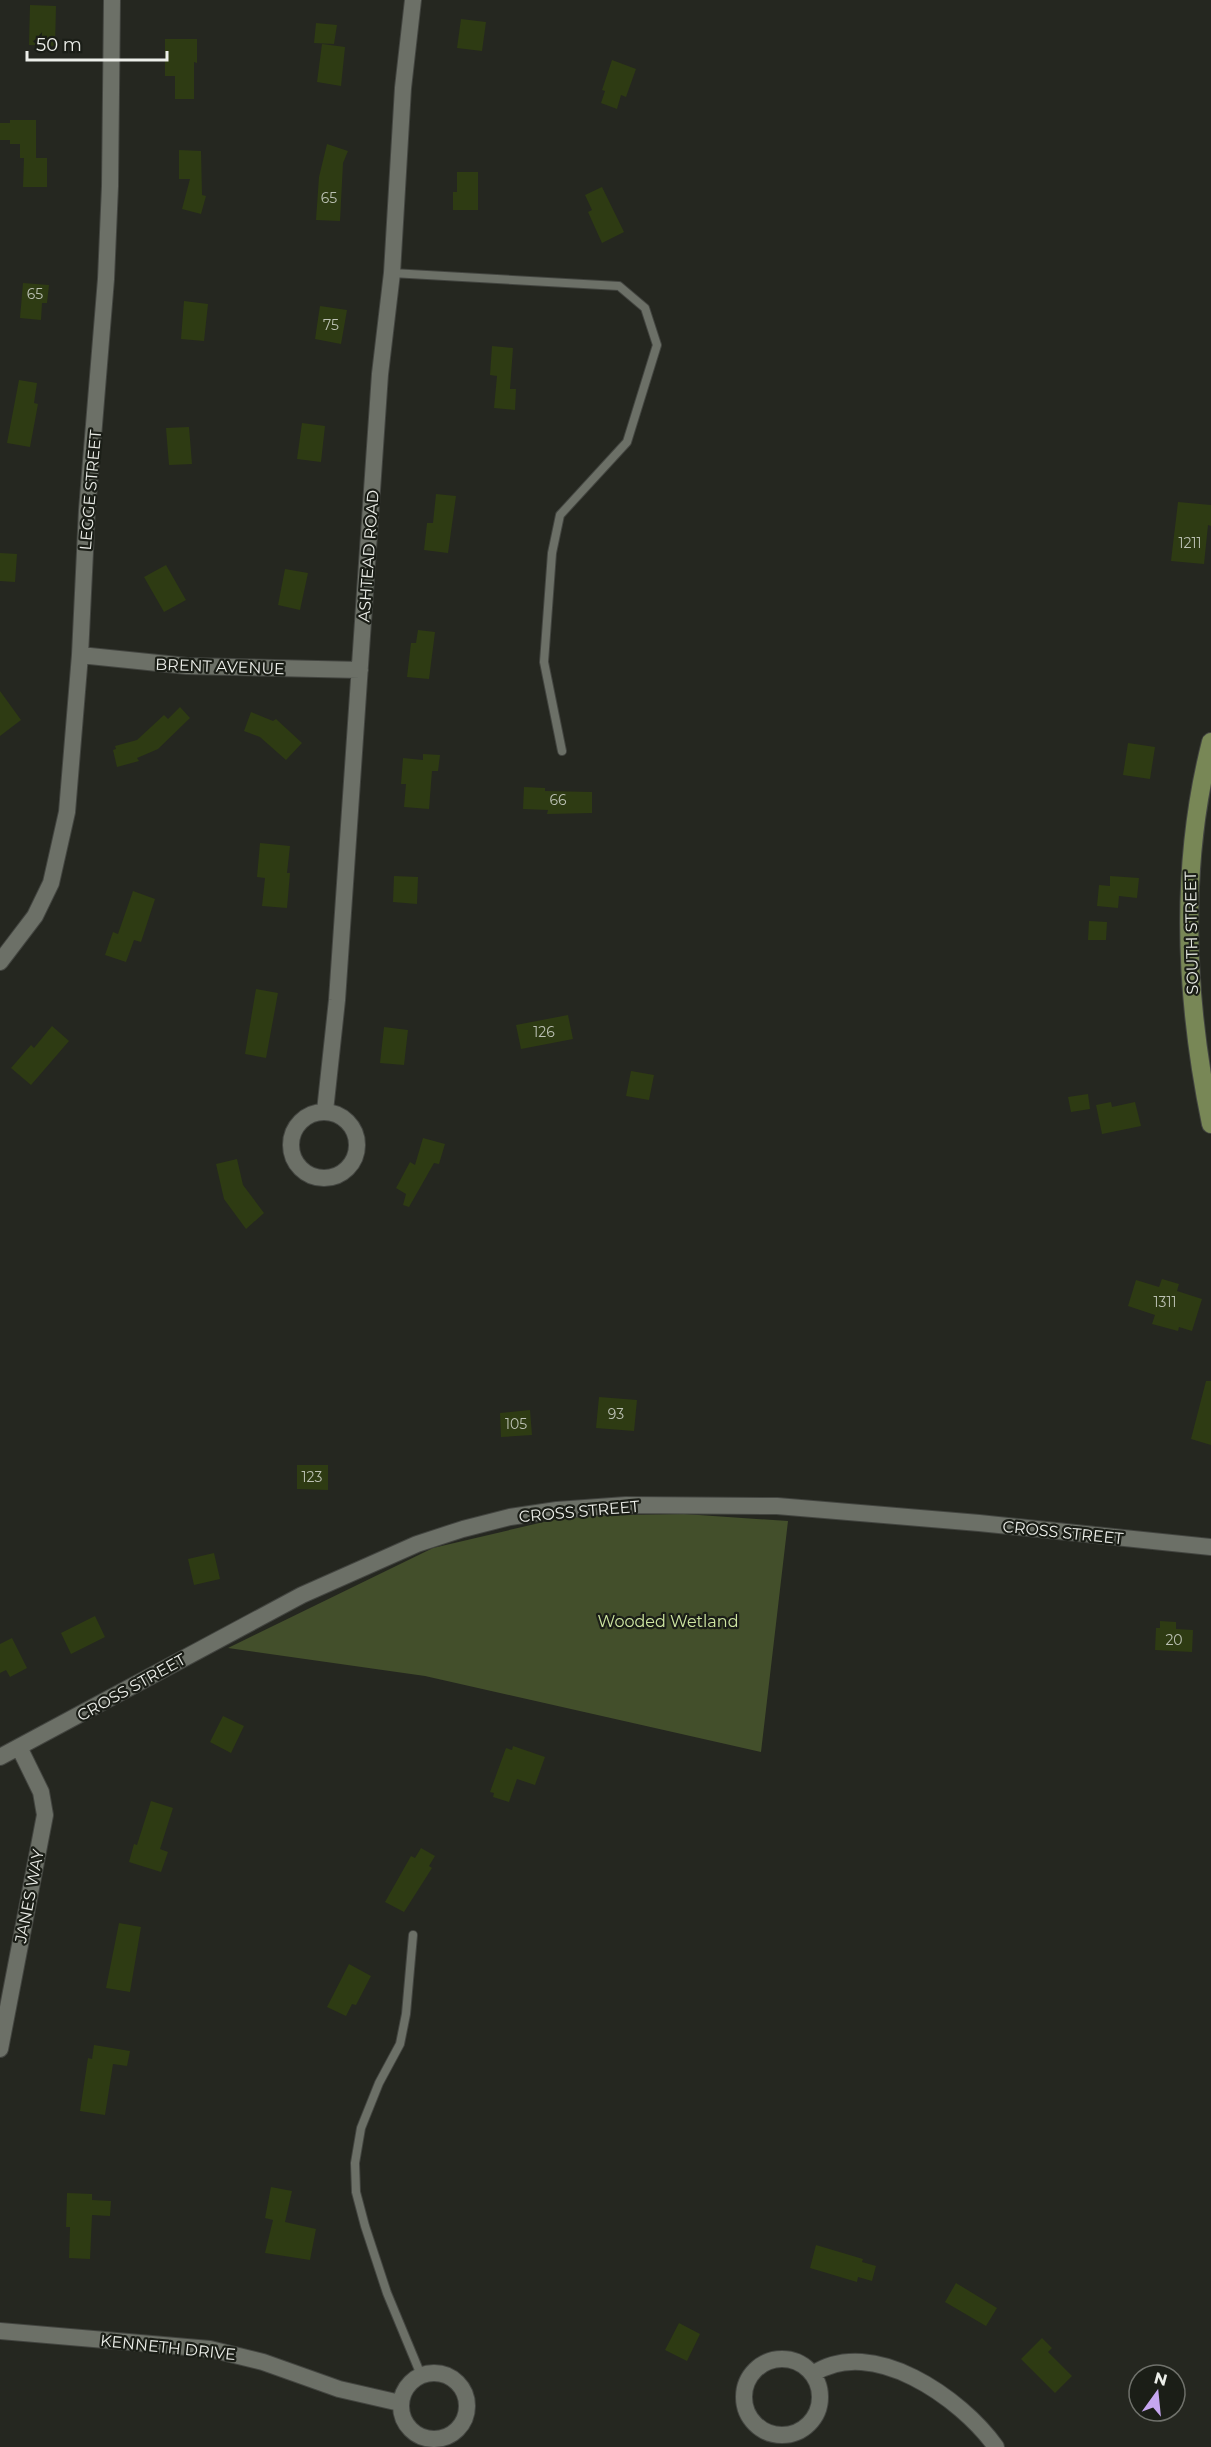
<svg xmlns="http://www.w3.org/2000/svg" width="1211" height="2447" font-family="Montserrat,sans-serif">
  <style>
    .green { fill: #434f2b }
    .building { fill: #2e3b13 }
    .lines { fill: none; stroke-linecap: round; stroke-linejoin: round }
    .lane-casing { stroke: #434540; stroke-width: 10 }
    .street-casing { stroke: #434540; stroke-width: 18 }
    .secondary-casing { stroke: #434540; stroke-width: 20 }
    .lane { stroke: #6c7067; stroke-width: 8 }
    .street { stroke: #6c7067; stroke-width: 16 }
    .secondary { stroke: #788756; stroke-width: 18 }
    .labels { text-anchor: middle; stroke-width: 4.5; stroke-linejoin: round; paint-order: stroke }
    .number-label { font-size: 14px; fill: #bcc1b4 }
    .street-label { font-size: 16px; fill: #eceee9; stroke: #1b1e17 }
    .park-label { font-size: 16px; fill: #cee6a2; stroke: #1b1e17 }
  </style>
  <rect width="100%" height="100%" fill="#252720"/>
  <path class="green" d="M684,1514L788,1521L761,1752L425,1676L228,1648L433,1548L569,1516Z"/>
  <path class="building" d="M30,5L56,6L55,46L29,45Z
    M461,19L486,22L482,51L457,48Z
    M316,23L337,25L334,44L314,43Z
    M165,39H197V63L194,62V99H175V76H165Z
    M322,44L345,47L341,86L317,82Z
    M612,60L636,69L626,97L621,95L617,109L601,103L605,91L602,90Z
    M10,120H36V158H20V144H10V140H0V123H10Z
    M327,144L348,151L343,163L340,221L316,220L319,177Z
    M179,150L201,151L202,195L206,196L201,214L182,209L190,179H179Z
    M24,158H47V187H23Z
    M457,172H478V210H453V192H457Z
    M602,187L624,232L602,243L588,212L592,210L585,195Z
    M23,283L49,285L47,303H42L41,320L20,318Z
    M184,301L208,304L204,341L181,339Z
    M320,306L347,310L341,344L315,339Z
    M492,346L513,348L510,389H516L515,410L494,408L497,376L490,375Z
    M19,380L37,383L34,403L38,404L30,447L7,443Z
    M302,423L325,426L321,462L297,459Z
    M189,427L192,464L169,465L166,428Z
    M436,494L456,496L448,553L424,550L427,523H433Z
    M1178,502L1211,505V526L1208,525L1204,564L1171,561Z
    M0,553L17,554L15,582L0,581Z
    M166,565L186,600L164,612L144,577Z
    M285,569L308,573L300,610L278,605Z
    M418,630L435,632L429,679L407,677L411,643H416Z
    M0,691L21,720L0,736Z
    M180,707L190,718L158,749L137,758L139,761L117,767L113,750L116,749L115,746L137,740L164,715L168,719Z
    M251,712L273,721L276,719L302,743L286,760L260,737L244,731Z
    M1128,743L1155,747L1150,779L1123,775Z
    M423,754L440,755L438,771H432L429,809L404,807L406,784H401L403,758L423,760Z
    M524,787L545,788V791L592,792V813L547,814L548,810L523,809Z
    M260,843L290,846L287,873H290L287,908L262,906L265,878L257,877Z
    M394,876L418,877L417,904L393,902Z
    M1110,876L1139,878L1137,898L1119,896L1118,908L1097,906L1099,885L1110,886Z
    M133,891L155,899L141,942L134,940L126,962L105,955L113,932L118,934Z
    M1089,921L1107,922L1106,940H1088Z
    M256,989L278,993L266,1058L245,1054Z
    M568,1015L573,1039L521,1049L516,1025Z
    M52,1026L69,1041L31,1085L11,1068L31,1045L34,1048Z
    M384,1027L408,1030L404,1065L380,1063Z
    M631,1071L654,1075L649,1100L626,1096Z
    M1088,1094L1090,1109L1071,1112L1068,1097Z
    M1111,1102L1112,1107L1135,1102L1141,1126L1102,1134L1096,1105Z
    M423,1138L445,1144L439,1164L434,1163L409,1207L403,1205L406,1194L396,1188L410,1162L415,1165Z
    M237,1159L243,1185L264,1213L246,1229L224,1199L216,1164Z
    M1162,1279L1179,1284L1177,1291L1202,1299L1192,1331L1179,1327L1178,1331L1152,1324L1155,1315L1128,1306L1136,1280L1159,1287Z
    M1206,1381H1211V1445L1191,1439Z
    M599,1397L637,1400L634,1431L596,1428Z
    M530,1410L532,1435L501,1437L500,1413Z
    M297,1465H328V1490L297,1489Z
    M214,1553L220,1579L194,1585L188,1559Z
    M95,1616L105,1637L71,1654L61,1633Z
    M1160,1621L1176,1622V1629L1193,1630L1192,1652L1155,1650L1156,1628H1160Z
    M12,1638L27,1668L10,1677L6,1670L0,1673V1644Z
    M223,1716L244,1726L231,1753L210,1742Z
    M513,1746L545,1757L535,1785L517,1779L509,1802L493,1797L494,1793L490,1792L506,1748L512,1750Z
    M151,1801L173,1808L160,1849L168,1852L161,1872L129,1862L134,1844L137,1845Z
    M421,1848L435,1856L429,1866L432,1868L404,1912L385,1902L411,1856L415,1858Z
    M119,1923L141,1927L130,1992L106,1988Z
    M349,1964L371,1976L356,2005L352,2004L346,2016L327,2007Z
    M94,2045L130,2051L127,2066L113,2064L105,2115L80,2111L88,2058L92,2059Z
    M271,2187L292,2191L285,2222L316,2229L310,2260L265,2253L273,2220L265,2218Z
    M67,2193L92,2194V2200L111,2201L110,2216L92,2215L90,2259L69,2258L70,2227H66Z
    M816,2245L863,2259L862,2262L876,2266L872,2281L858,2277L857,2282L810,2268Z
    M956,2283L997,2308L986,2326L945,2302Z
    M679,2323L700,2334L687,2361L665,2350Z
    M1042,2338L1052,2348L1048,2352L1072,2376L1055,2393L1021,2359Z"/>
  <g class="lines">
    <g class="lane-casing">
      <path id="lane" d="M392,273L619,286L645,308L657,345L627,442L560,515L552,553L544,662L562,751
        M413,1935L406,2014L400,2044L379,2083L361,2128L355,2163L356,2192L365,2226L387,2293L421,2375"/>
    </g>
    <g class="street-casing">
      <path id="street" d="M80,655L187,666L360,670
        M0,962L35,916L51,883L67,812L80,655L87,510L106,279L110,186L112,0
        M325,1111L337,1000L380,374L392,273L403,88L413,0
        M291 1145a33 33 0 1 1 66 0a33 33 0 1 1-66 0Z
        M0,1757L302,1595L417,1544L463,1529L510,1517L557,1510L626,1505L777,1506L979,1523L1211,1547
        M0,2049L45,1815L41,1792L19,1747
        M0,2331L210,2349L263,2362L339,2389L400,2403
        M744 2397a38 38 0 1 1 76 0a38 38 0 1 1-76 0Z
        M401 2406a33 33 0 1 1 66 0a33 33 0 1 1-66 0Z
        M813,2374C872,2335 961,2398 996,2447"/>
    </g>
    <g class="secondary-casing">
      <path id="secondary" d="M1211,742C1179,867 1185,998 1211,1124"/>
    </g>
    <use href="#lane" class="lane"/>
    <use href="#street" class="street"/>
    <use href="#secondary" class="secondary"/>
  </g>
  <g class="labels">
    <g class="number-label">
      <text x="329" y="203">65</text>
      <text x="35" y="299">65</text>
      <text x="331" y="330">75</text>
      <text x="1190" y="548">1211</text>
      <text x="558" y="805">66</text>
      <text x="544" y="1037">126</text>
      <text x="1165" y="1307">1311</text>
      <text x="616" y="1419">93</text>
      <text x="516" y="1429">105</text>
      <text x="312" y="1482">123</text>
      <text x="1174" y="1645">20</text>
    </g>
    <g class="street-label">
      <text transform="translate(90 490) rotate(-85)" y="6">LEGGE STREET</text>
      <text transform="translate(368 556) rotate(-86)" y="6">ASHTEAD ROAD</text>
      <text transform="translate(220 666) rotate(2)" y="6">BRENT AVENUE</text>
      <text transform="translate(1191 933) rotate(-91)" y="6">SOUTH STREET</text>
      <text transform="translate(579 1511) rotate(-5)" y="6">CROSS STREET</text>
      <text transform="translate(1063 1532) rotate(6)" y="6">CROSS STREET</text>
      <text transform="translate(131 1687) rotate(-29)" y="6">CROSS STREET</text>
      <text transform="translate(29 1896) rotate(-79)" y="6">JANES WAY</text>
      <text transform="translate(168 2347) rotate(6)" y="6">KENNETH DRIVE</text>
    </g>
    <g class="park-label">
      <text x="668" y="1627">Wooded Wetland</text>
    </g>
  </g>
  <g transform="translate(1157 2393) rotate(15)"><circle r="28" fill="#1b1e17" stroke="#6f716b" stroke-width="1.5"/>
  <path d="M0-4.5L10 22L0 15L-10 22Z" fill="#c6a6f0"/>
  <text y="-9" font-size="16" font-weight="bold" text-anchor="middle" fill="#eceee9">N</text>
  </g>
  <path d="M27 51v9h140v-9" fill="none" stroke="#eceee9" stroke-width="3"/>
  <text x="36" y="51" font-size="18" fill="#eceee9" stroke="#1b1e17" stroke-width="4.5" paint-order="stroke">50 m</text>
</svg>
